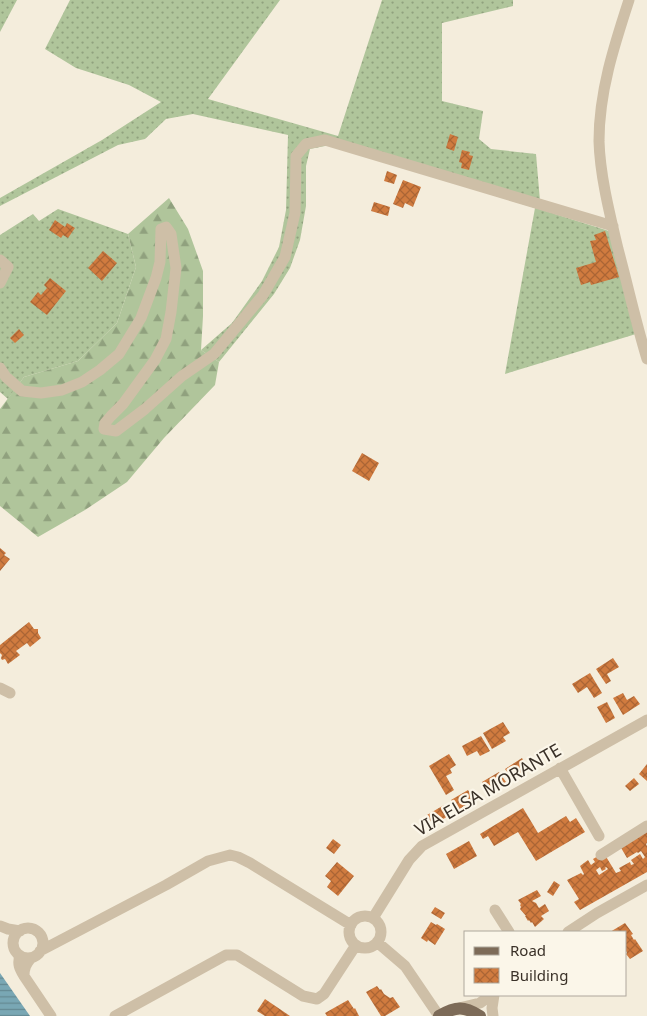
<svg xmlns="http://www.w3.org/2000/svg" width="647" height="1016" font-family="'Noto Sans',sans-serif">
  <style>
    .grass { fill: url(#grass-dots) }
    .forest { fill: url(#forest-firs) }
    .water { fill: url(#water-rules) }
    .building { fill: url(#building-cross-hatch); fill-rule: evenodd }
    .lines { fill: none; stroke-linecap: round; stroke-linejoin: round }
    .minor { stroke: #cebfa7; stroke-width: 11 }
    .major { stroke: #7d6b58; stroke-width: 12 }
    .labels { text-anchor: middle; stroke-width: 4.5; stroke-linejoin: round; paint-order: stroke }
    .street-label { font-size: 18px; fill: #3a3128; stroke: #fbf6e9 }
  </style>
  <defs>
    <pattern id="grass-dots" width="8" height="8" patternUnits="userSpaceOnUse" patternTransform="scale(1.25)"><rect width="8" height="8" fill="#b0c59b"/><path d="M2 2h.1M6 6h.1" fill="none" stroke="#90a17e" stroke-width="1.8" stroke-linecap="round"/></pattern>
    <pattern id="forest-firs" width="22" height="20" patternUnits="userSpaceOnUse" patternTransform="scale(1.25)"><rect width="22" height="20" fill="#b0c59b"/><path d="M5 1l3.5 6h-7zM16 11l3.5 6h-7z" fill="#90a17e"/></pattern>
    <pattern id="water-rules" width="6" height="5" patternUnits="userSpaceOnUse" patternTransform="scale(1.25)"><rect width="6" height="5" fill="#79a7b4"/><path d="M0 2.5h6" fill="none" stroke="#648992"/></pattern>
    <pattern id="building-cross-hatch" width="8" height="8" patternUnits="userSpaceOnUse" patternTransform="scale(1.25)"><rect width="8" height="8" fill="#d07b3f"/><path d="M0 0l8 8M0 8l8-8" fill="none" stroke="#aa6535"/></pattern>
  </defs>
  <rect width="100%" height="100%" fill="#f4eddc"/>
  <path class="grass" d="M0,0H17L0,32Z
    M70,0H280L208,99L338,136L382,0H513V6L442,23V101L483,111L479,139L491,149L536,154L540,201L536,208L609,231L636,334L505,374L535,208L330,145L310,149L306,166V206L300,240L290,268L274,294L219,362L201,350L232,323L262,281L279,247L286,210L288,135L193,114L166,119L145,139L118,145L0,206V198L102,140L161,102L129,85L76,68L45,49Z
    M58,209L128,234L136,267L117,323L78,361L24,377L8,399L0,392V235L33,214L39,221Z"/>
  <path class="forest" d="M169,198L188,229L203,271V316L201,350L219,362L215,385L164,438L127,482L85,510L38,537L0,506V409L24,377L78,361L117,323L136,267L128,234Z"/>
  <path class="water" d="M0,973L30,1016H0Z"/>
  <path class="building" d="M450,134L458,137L454,151L446,148Z
    M462,150L470,152L469,155L473,156L469,170L461,168L462,163L459,162Z
    M387,171L397,175L394,184L384,181Z
    M403,180L421,187L413,207L405,203L403,208L393,204Z
    M374,202L390,207L388,216L371,211Z
    M55,220L65,227L67,223L75,228L68,238L63,235L61,238L49,230Z
    M605,231L619,277L591,285L590,282L581,285L576,268L596,262L590,241L596,240L594,235Z
    M103,251L117,263L102,281L88,268Z
    M50,278L66,291L47,315L30,302L38,292L41,295L47,288L44,285Z
    M19,329L24,335L15,343L10,338Z
    M362,453L379,463L369,481L352,471Z
    M0,548L6,553L4,555L10,559L0,571Z
    M29,622L34,629H38V633L41,638L30,647L27,643L16,651L20,655L8,664L5,659L2,660L1,658L2,655L0,653V645Z
    M613,658L619,667L607,674L611,681L606,684L596,669Z
    M590,673L602,693L594,698L587,687L578,693L572,684Z
    M623,693L627,700L634,696L640,704L623,715L613,698Z
    M607,702L615,718L606,723L597,707Z
    M503,722L510,733L503,737L506,741L492,749L483,733Z
    M481,736L490,751L480,756L477,751L467,756L462,746Z
    M449,754L456,765L450,769L452,773L446,776L454,790L446,795L429,766Z
    M522,758L528,769L512,779L505,769Z
    M647,764V781L639,774Z
    M499,772L506,782L489,792L482,782Z
    M634,778L639,784L630,791L625,786Z
    M468,790L474,800L458,810L451,800Z
    M444,805L450,815L433,825L427,815Z
    M523,808L538,833L566,816L570,822L576,818L585,832L536,861L518,832L494,846L488,836L483,839L480,834Z
    M647,828V843L646,844L647,846V872L580,910L574,902L579,899L567,880L581,873L583,875L584,874L580,866L588,860L591,865L595,862L593,859L600,855H605L616,873L621,871L619,868L630,862L631,865L634,864L631,860L640,854L643,859L645,857L641,851L638,853L637,852L627,858L620,846ZM600,867L602,871L606,869L605,868L606,867L608,869L599,875L596,870Z
    M333,839L341,845L334,854L326,848Z
    M469,841L477,856L454,869L446,854Z
    M337,862L354,876L338,896L327,887L331,881L325,876Z
    M554,881L560,885L553,896L547,892Z
    M537,890L541,896L532,901L536,903L539,908L545,904L549,911L541,916L544,919L535,927L532,922L531,923L529,920L528,921L525,916H526L520,909L521,907L520,905L521,904L518,900Z
    M435,907L445,913L441,919L431,913Z
    M431,922L436,925L437,924L445,929L435,945L428,940L427,942L421,938Z
    M625,923L633,934L631,935L634,940L635,939L643,951L630,959L626,954L627,953L626,951V932H610Z
    M377,986L380,990L381,989L384,994L390,998L393,997L400,1007L385,1016H381L366,992Z
    M265,999L290,1016H265L257,1011Z
    M348,1000L354,1009L355,1008L359,1016H327L325,1013Z"/>
  <g class="lines">
    <path class="minor" d="M629,0C614,46 599,92 599,141C600,176 610,215 618,249C628,286 636,323 647,359
      M0,260L8,267L0,283
      M0,368L6,377L22,391L41,393L62,390L82,382L100,370L119,354L141,318L156,278L160,262L161,229L166,227L171,234L176,268L171,312L166,339L155,360L123,404L111,416L105,423L104,429L116,431L145,409L182,376L214,354L263,295L285,257L295,213L296,156L306,144L325,140L613,226
      M0,688L10,693
      M560,768L599,836
      M601,855L647,826
      M495,910L509,932
      M349 932a16 16 0 1 1 32 0a16 16 0 1 1-32 0Z
      M373,918L409,860L422,846L647,720
      M0,926L8,929L20,931
      M13 943a15 15 0 1 1 30 0a15 15 0 1 1-30 0Z
      M568,932L597,913L647,885
      M377,942L405,966L439,1016
      M40,951L166,885L208,861L230,855L238,857L250,863L351,925
      M20,956C17,964 20,969 24,976C24,968 26,964 31,958
      M24,976L51,1016
      M459,1008L480,1003L491,995
      M115,1016L226,955H237L303,996L317,999L324,994L356,945
      M493,1016L492,1008L494,995"/>
    <path class="major" d="M439,1016C456,1006 464,1006 480,1016"/>
  </g>
  <g class="labels">
    <g class="street-label">
      <text transform="translate(488 790) rotate(-30)" y="6">VIA ELSA MORANTE</text>
    </g>
  </g>
  <rect x="464" y="931" width="162" height="65" fill="#fbf6e9" stroke="#aea79c"/>
  <rect x="474" y="947" width="25" height="8" fill="#7d6b58" stroke="#aea79c"/>
  <text x="510" y="956" font-size="15" fill="#3a3128">Road</text>
  <rect x="474" y="968" width="25" height="15" fill="url(#building-cross-hatch)" stroke="#aea79c"/>
  <text x="510" y="981" font-size="15" fill="#3a3128">Building</text>
</svg>
